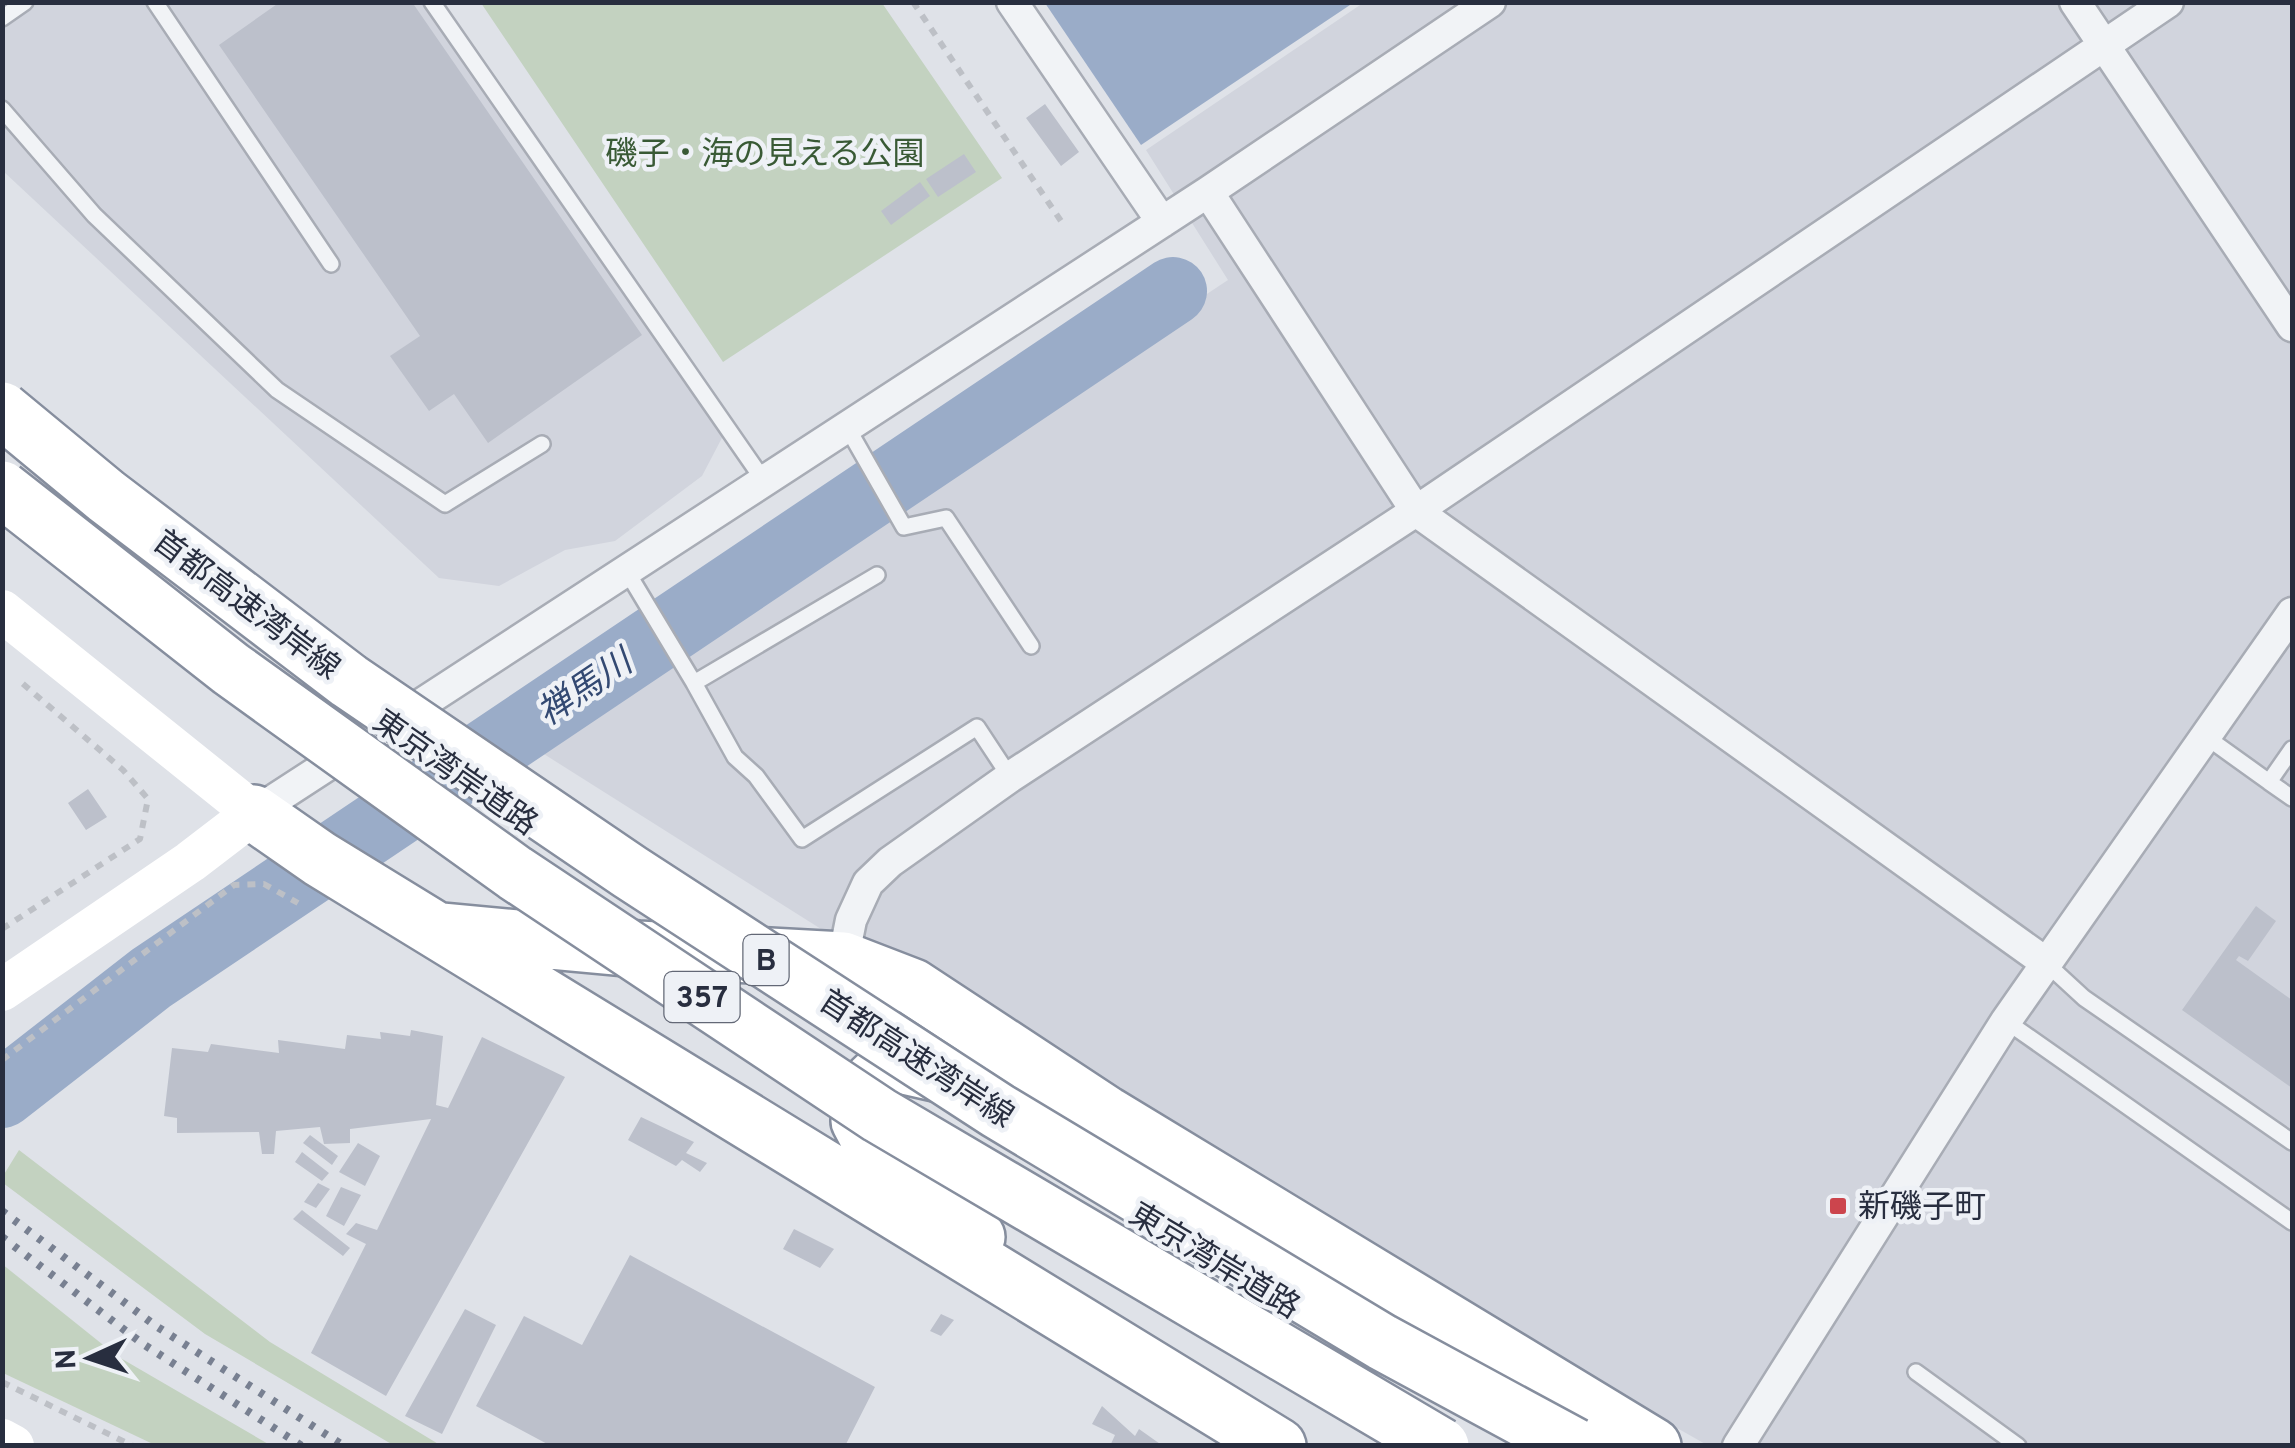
<svg xmlns="http://www.w3.org/2000/svg" width="2295" height="1448" font-family="Overpass,'Noto Sans JP',sans-serif">
  <style>
    .built { fill: #d1d4dd }
    .green { fill: #c3d2c0 }
    .water { fill: #9aacc8 }
    .lines { fill: none; stroke-linecap: round; stroke-linejoin: round }
    .river { stroke: #9aacc8; stroke-width: 68 }
    .building { fill: #bcc0cb }
    .lane-casing { stroke: #a8acb5; stroke-width: 20 }
    .street-casing { stroke: #a8acb5; stroke-width: 35 }
    .highway-casing { stroke: #868e9e; stroke-width: 60 }
    .path { stroke: #bdc0c6; stroke-width: 6; stroke-dasharray: 8 8; stroke-linecap: butt }
    .lane { stroke: #f1f3f6; stroke-width: 15 }
    .street { stroke: #f1f3f6; stroke-width: 30 }
    .secondary { stroke: #fff; stroke-width: 42 }
    .highway { stroke: #fff; stroke-width: 55 }
    .rail { stroke: #788091; stroke-width: 8; stroke-dasharray: 5 10; stroke-linecap: butt }
    .highway-bridge-casing { stroke: #868e9e; stroke-width: 60; stroke-linecap: butt }
    .highway-bridge { stroke: #fff; stroke-width: 55 }
    .poi-dot { fill: #cc454d; stroke: #eef1f6; stroke-width: 4 }
    .labels { text-anchor: middle; stroke-width: 9; stroke-linejoin: round; paint-order: stroke }
    .shield { fill: #eef1f6; stroke: #636876; stroke-width: 2.5 }
    .shield-label { font-size: 30px; font-weight: bold; fill: #282e3f }
    .park-label { font-size: 32px; fill: #395a35; stroke: #eef1f6 }
    .street-label { font-size: 32px; fill: #282e3f; stroke: #eef1f6 }
    .poi-label { font-size: 32px; fill: #282e3f; stroke: #eef1f6; text-anchor: start }
    .water-label { font-size: 35px; font-style: italic; fill: #334972; stroke: #eef1f6 }
  </style>
  <rect width="100%" height="100%" fill="#dfe2e8"/>
  <path class="built" d="M2,3H443L724,434L702,476L615,541L565,550L499,586L439,578L3,171Z
    M1363,3H2292V1445H1707L1035,1064L528,744L1228,280L1146,150Z"/>
  <path class="green" d="M481,3H882L1002,178L723,362Z
    M19,1150L270,1342L440,1445H393L205,1334L3,1183V1176Z
    M2,1264L117,1356L270,1445H155L3,1373Z"/>
  <path class="water" d="M1045,3H1353L1141,145Z"/>
  <g class="lines">
    <path class="river" d="M2,1094L151,978L1173,291"/>
  </g>
  <path class="building" d="M280,2H412L642,335L488,443L454,394L429,411L390,356L420,336L219,45Z
    M1045,104L1079,152L1061,166L1026,118Z
    M964,154L976,172L938,197L926,179Z
    M920,182L930,196L891,225L881,211Z
    M88,789L107,817L86,830L68,803Z
    M2256,906L2276,921L2248,961L2239,956L2236,960L2292,1000V1088L2182,1010Z
    M411,1030L443,1036L436,1105L448,1108L482,1037L565,1077L386,1396L311,1353L366,1244L346,1234L356,1223L377,1230L431,1119L350,1129V1143L324,1144L320,1127L276,1131L274,1154H262L259,1132L177,1133V1118L164,1116L172,1048L208,1052L211,1044L279,1053L278,1040L345,1049L347,1035L381,1039L380,1032L410,1036Z
    M641,1117L694,1142L686,1153L707,1163L700,1172L682,1160L676,1166L628,1140Z
    M310,1135L338,1156L332,1165L303,1143Z
    M358,1143L380,1156L365,1186L339,1172Z
    M302,1152L329,1173L322,1181L295,1162Z
    M318,1183L330,1189L316,1208L304,1202Z
    M341,1187L361,1195L344,1226L326,1216Z
    M302,1210L350,1248L343,1256L293,1219Z
    M794,1229L834,1249L820,1268L783,1249Z
    M630,1255L875,1387L845,1446H551L476,1406L524,1316L582,1345Z
    M465,1309L496,1325L442,1434L405,1416Z
    M941,1314L954,1320L941,1336L930,1331Z
    M1102,1406L1135,1436L1139,1429L1163,1446H1110L1115,1435L1092,1424Z"/>
  <g class="lines">
    <g class="lane-casing">
      <path id="lane" d="M155,2L331,264
        M432,2L764,481
        M2,18L25,2
        M2,109L94,215L277,390L445,504L542,444
        M847,427L904,527L946,518L1031,646
        M626,570L694,683L877,575
        M694,683L735,757L756,776L802,839L977,727L1010,777
        M2205,736L2269,782
        M2292,749L2269,782L2292,798
        M2046,963L2084,998L2292,1142
        M2006,1021L2292,1222
        M1916,1372L2018,1446"/>
    </g>
    <g class="street-casing">
      <path id="street" d="M1012,2L1162,222
        M2075,2L2292,326
        M1208,192L1416,511L2045,962
        M254,813L1208,192L1490,2
        M843,960L851,920L868,883L890,862L1010,777L1416,511L2168,2
        M1738,1446L2006,1021L2292,613"/>
    </g>
    <g class="highway-casing">
      <path id="highway" d="M254,813L320,859L1278,1446
        M441,931L638,949L843,960L913,987L1106,1114L1653,1446
        M957,1078L895,1064L882,1071L862,1090L859,1121L869,1140L911,1172L977,1237"/>
    </g>
    <path class="path" d="M913,2L1061,221
      M2,929L140,839L148,799L123,770L22,683
      M2,1060L234,885L264,884L298,903
      M2,1382L133,1446"/>
    <use href="#lane" class="lane"/>
    <use href="#street" class="street"/>
    <path class="secondary" d="M2,611L254,813L190,862L2,990
      M2,1440L13,1446"/>
    <use href="#highway" class="highway"/>
    <path class="rail" d="M2,1211L156,1326L344,1446
      M2,1237L143,1344L302,1446"/>
    <g class="highway-bridge-casing">
      <path id="highway-bridge" d="M2,410L106,496L349,681L630,872L998,1111L1382,1342L1574,1446
        M2,489L231,669L515,873L879,1115L1441,1446"/>
    </g>
    <use href="#highway-bridge" class="highway-bridge"/>
  </g>
  <rect class="poi-dot" x="1828" y="1196" width="20" height="20" rx="5"/>
  <g class="labels">
    <g class="shield">
      <rect x="743.5" y="935" width="45" height="50" rx="8"/>
      <rect x="664.5" y="972" width="75" height="50" rx="8"/>
    </g>
    <g class="shield-label">
      <text x="766" y="970">B</text>
      <text x="702" y="1007">357</text>
    </g>
    <g class="park-label">
      <text x="765" y="164">磯子・海の見える公園</text>
    </g>
    <g class="street-label">
      <text transform="translate(247 604) rotate(37)" y="11">首都高速湾岸線</text>
      <text transform="translate(456 772) rotate(35)" y="11">東京湾岸道路</text>
      <text transform="translate(917 1058) rotate(33)" y="11">首都高速湾岸線</text>
      <text transform="translate(1215 1260) rotate(31)" y="11">東京湾岸道路</text>
    </g>
    <g class="poi-label">
      <text x="1858" y="1217">新磯子町</text>
    </g>
    <g class="water-label">
      <text transform="translate(584 687) rotate(-34)" y="12">禅馬川</text>
    </g>
  </g>
  <rect width="2295" height="1448" fill="none" stroke="#282e3f" stroke-width="10"/>
  <g transform="translate(90 1358) rotate(267)" stroke="#eef1f6" stroke-width="8" paint-order="stroke">
  <path d="M0-8L18 38L0 25L-18 38Z" fill="#282e3f"/>
  <text y="-15" font-size="28" font-weight="bold" text-anchor="middle" fill="#282e3f">N</text>
  </g>
</svg>
